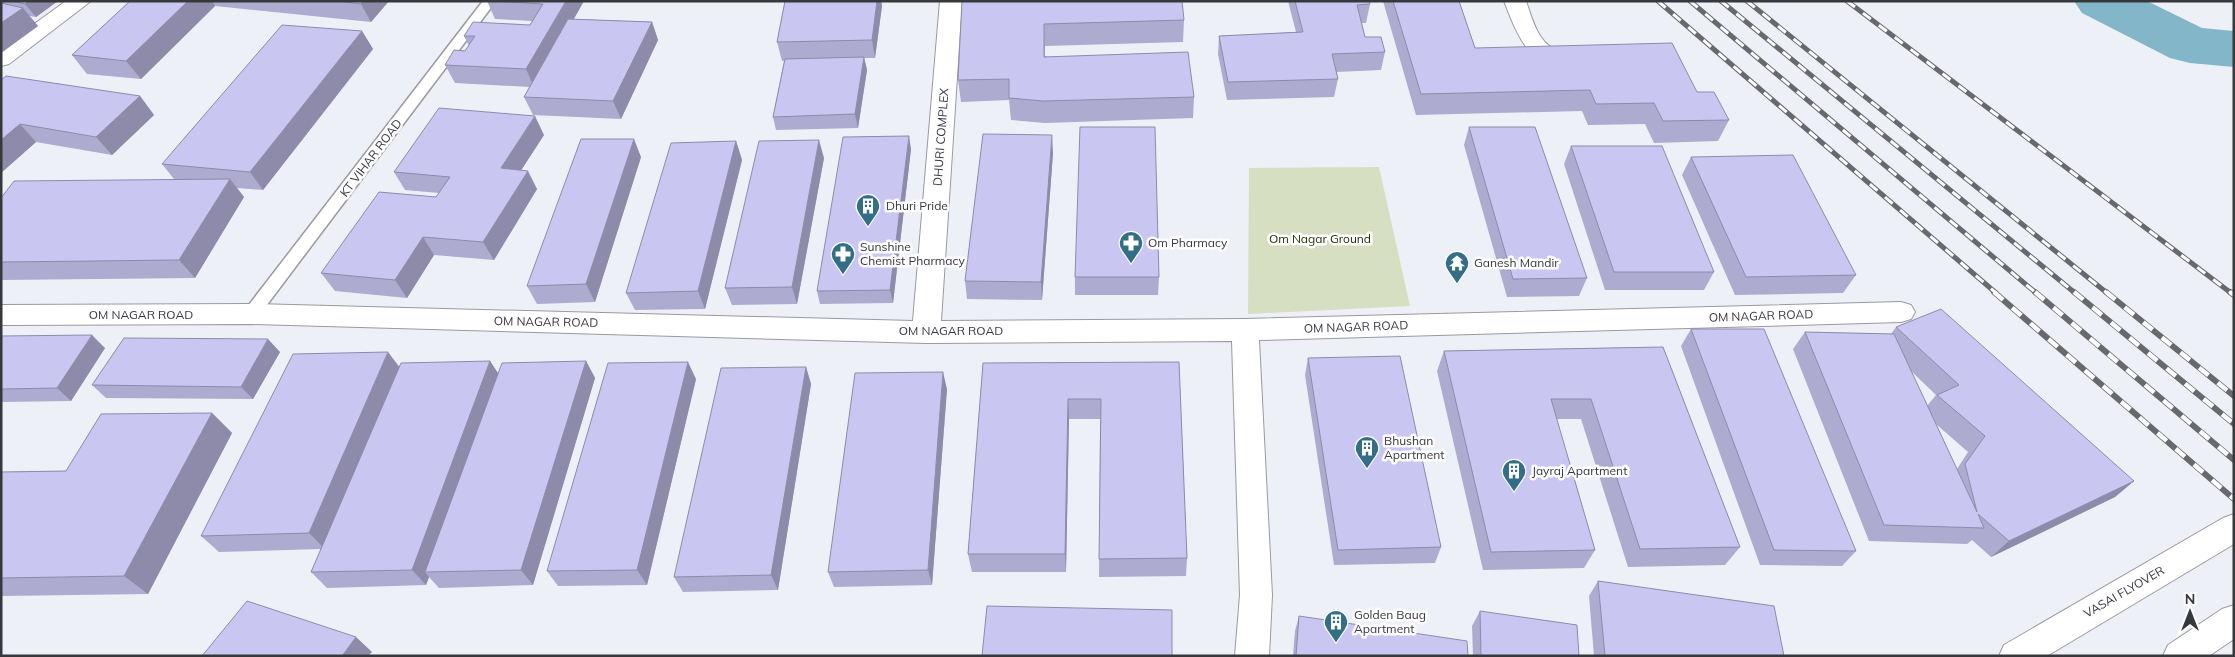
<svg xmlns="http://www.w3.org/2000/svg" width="2235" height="657" font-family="Mulish,sans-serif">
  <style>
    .green { fill: #d6dfc2 }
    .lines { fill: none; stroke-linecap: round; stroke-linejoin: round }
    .river { fill: #83b6c8; fill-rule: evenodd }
    .service-casing { stroke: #999aa1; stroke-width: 3 }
    .minor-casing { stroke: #999aa1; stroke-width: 2 }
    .primary-casing { stroke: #999aa1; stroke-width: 2 }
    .service { fill: #fff; fill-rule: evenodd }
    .minor { fill: #fff; fill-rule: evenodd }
    .primary { fill: #fff; fill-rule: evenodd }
    .rail-far1-casing { stroke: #68696d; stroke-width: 5 }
    .rail-casing { stroke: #68696d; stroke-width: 6 }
    .rail-far1 { stroke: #fdfdff; stroke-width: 3; stroke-dasharray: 10; stroke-linecap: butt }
    .rail { stroke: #fdfdff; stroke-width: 4.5; stroke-dasharray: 12; stroke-linecap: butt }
    .wall { fill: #adabd0; fill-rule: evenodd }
    .shaded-wall { fill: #8d8ba9 }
    .building { fill: #c9c7f2; stroke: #8d8ba9 }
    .labels { text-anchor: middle; stroke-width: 5; stroke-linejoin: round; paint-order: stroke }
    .street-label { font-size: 12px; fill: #37383b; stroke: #fdfdff }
    .poi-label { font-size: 12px; fill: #37383b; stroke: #fdfdff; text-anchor: start }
    .park-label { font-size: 12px; fill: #263000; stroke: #fdfdff }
  </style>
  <rect width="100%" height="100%" fill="#eef0f8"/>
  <path class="green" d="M1379,167L1410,306L1248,314L1249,168Z"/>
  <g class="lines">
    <path class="river" d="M2074,1H2147L2202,28L2234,31V67L2190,63L2170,58L2082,13Z"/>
    <g class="service-casing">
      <path id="service" d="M483,1H496L257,318L251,320L245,318L243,314L245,310Z"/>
    </g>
    <g class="minor-casing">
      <path id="minor" d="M66,1H91L9,64L1,66V48Z
        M940,1H962L941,321L1245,319L1901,302L1911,305L1915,312L1911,319L1901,322L1259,340L1272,595L1269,656H1235L1240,595L1232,341L926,343L251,324L1,325V305L251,304L913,321Z
        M1504,1H1526C1532,18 1537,40 1554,49C1562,54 1573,52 1578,61L1575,66C1532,77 1516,32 1504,1Z"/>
    </g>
    <g class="primary-casing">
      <path id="primary" d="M2234,514V544L2047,656H1999L2004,645L2223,518Z
        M2234,605V639L2209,656H2163L2168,645L2222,609Z"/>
    </g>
    <use href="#service" class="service"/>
    <use href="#minor" class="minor"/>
    <use href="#primary" class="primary"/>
    <g class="rail-far1-casing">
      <path id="rail-far1" d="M1658,1L1996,293
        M1690,1L2036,293
        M1721,1L2075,293
        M1747,1L2107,293
        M1847,1L2231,293"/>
    </g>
    <g class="rail-casing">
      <path id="rail" d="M1994,292L2234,499
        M2035,292L2234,460
        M2074,292L2234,424
        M2106,292L2234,396
        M2230,292L2234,295"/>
    </g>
    <use href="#rail-far1" class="rail-far1"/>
    <use href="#rail" class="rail"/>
  </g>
  <path class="wall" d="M1,1H58L36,17L29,16L38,26L1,53Z
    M130,1H389L371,22L215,6L141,79L87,74L72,55Z
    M487,1H584L574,19L652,22L658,40L621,119L533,115L524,97L530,87L455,83L445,65L465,51L469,46L464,36L530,25L532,21L495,19Z
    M785,1H881L882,6L875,58H864L867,70L858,128L776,130L773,117L784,61H782L777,42Z
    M962,1L1184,20L1183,42L1045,46V56L1194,97L1193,118L1045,123L1011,120L1009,100L961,102L958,80Z
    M1288,1H1369L1370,4L1366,23H1361L1365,37L1385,52L1381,70L1336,72L1338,79L1334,97L1227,100L1218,54L1219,36L1296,32Z
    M1383,1H1459L1475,48L1697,92L1729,120L1718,141L1654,143L1645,124L1588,125L1582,111L1416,115Z
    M362,31L373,49L263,190L237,188L244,197L195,278L1,280V198L174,179L162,164Z
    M1,80L140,96L154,115L112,155L36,142L1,173Z
    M1469,127L1587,278L1579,296L1507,297L1464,145Z
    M544,135L521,170L537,189L494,260L434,255L407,298L335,291L321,273L436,197L439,193L405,190L394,172Z
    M736,141L742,160L705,309L635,310L626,293Z
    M1571,146L1714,272L1704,290H1605L1564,164Z
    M911,149L893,303L820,304L817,291Z
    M1053,153L1042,300L967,299L965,281Z
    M641,157L595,302L537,304L527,286Z
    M1691,157L1856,275L1843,293L1735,295L1682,175Z
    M824,158L797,304L732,305L725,288Z
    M1075,277H1159L1158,295H1075Z
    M1896,327L2134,481L2115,497L1991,557L1972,540L1967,544L1869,541L1793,349L1805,332L1891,334ZM1911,371L1936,395L1927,406ZM1936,424L1968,452L1957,469Z
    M1691,329L1856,551L1842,566L1760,565L1681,346Z
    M1,336L105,348L71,401L1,402Z
    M1663,347L1740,547L1725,565L1628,567L1581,419H1556L1595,550L1584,568L1483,570L1437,371L1444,351Z
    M280,352L253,399L106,398L92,385Z
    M1308,358L1441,547L1435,563L1334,565L1305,375Z
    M490,361L498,373L586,361L595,378L533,585L439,588L429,577L426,585L327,588L311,572L321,549L219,552L201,536L400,367Z
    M1179,362L1187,558L1186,576L1099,577L1100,419H1069L1066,572H972L968,554L983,363Z
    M806,367L811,384L778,590L683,592L674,577Z
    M696,379L647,585L558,586L547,571Z
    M947,389L932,585L834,587L828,572Z
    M212,413L232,433L148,594L1,596V472L66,471Z
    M1598,581L1784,656H1594L1589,596Z
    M1480,611L1579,656H1473L1472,626Z
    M1299,616L1468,656H1293L1295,631Z"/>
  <path class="shaded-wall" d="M28,1H58L36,17L25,4Z
    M188,1H212L215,6L141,79L126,61Z
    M363,1H389L371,22L361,4Z
    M566,1H584L534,87L526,69Z
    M877,1H881L882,6L875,58L872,40Z
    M23,8L38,26L1,53V23Z
    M652,22L658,40L621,119L613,101Z
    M362,31L373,49L263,190L250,172Z
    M864,57L867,70L858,128L855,114Z
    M140,96L154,115L112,155L96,137Z
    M535,116L544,135L511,186L501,168Z
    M20,124L36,142L1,173V140Z
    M1052,135L1053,153L1042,300L1041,282Z
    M909,136L911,149L893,303L890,290Z
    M634,139L641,157L595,302L586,284Z
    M819,140L824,158L797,304L792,287Z
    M736,141L742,160L705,309L698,291Z
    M528,171L537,189L494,260L483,242Z
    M230,179L244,197L195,278L179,260Z
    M423,237L434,255L407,298L395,280Z
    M92,335L105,348L71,401L57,388Z
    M268,339L280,352L253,399L241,387Z
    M388,352L401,369L325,549L309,533Z
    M490,361L501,378L425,572L429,577L426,585L412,570Z
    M586,361L595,378L533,585L521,570Z
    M688,362L696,379L647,585L637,570Z
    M806,367L811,384L778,590L771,575Z
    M943,372L947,389L932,585L928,570Z
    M1068,399L1069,419L1066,572L1065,554Z
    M212,413L232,433L148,594L124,576Z
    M2134,481L2115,497L1991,557L2009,541Z
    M356,637L372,652L368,656H342Z"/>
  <path class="building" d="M12,1H28L25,4Z
    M130,1H188L126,61L72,55Z
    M339,1H363L361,4Z
    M494,1H566L526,69L445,65L454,50L465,51L475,36H464L473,22L530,25L543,4Z
    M785,1H877L872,40L777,42Z
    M962,1H1182L1184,20L1044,24V57L1188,52L1194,97L1043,101L1009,98V79L958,80Z
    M1295,1H1369L1370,4L1357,5L1365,37H1381L1385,52L1332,54L1338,79L1228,82L1219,36L1303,32Z
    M1393,1H1459L1475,48L1672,43L1697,92H1714L1729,120L1663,121L1654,103L1596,104L1590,90L1421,94Z
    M1,3L23,8L1,23Z
    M568,19L652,22L613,101L524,97Z
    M282,25L362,31L250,172L162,164Z
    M864,57L855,114L773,117L785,59Z
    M6,76L140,96L96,137L20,124L1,140V80Z
    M439,108L535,116L501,168L528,171L483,242L423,237L395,280L321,273L379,192L436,197L450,177L394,172Z
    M1080,127H1155L1159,277H1075Z
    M1469,127H1535L1587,278L1513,279Z
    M983,134L1052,135L1041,282L965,281Z
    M909,136L890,290L817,291L843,137Z
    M581,139H634L586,284L527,286Z
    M819,140L792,287L725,288L759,141Z
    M736,141L698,291L626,293L671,143Z
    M1571,146H1662L1714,272H1614Z
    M1793,155L1856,275L1746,277L1691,157Z
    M230,179L179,260L1,262V198L14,181Z
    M1941,309L2134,481L2009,541L1978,514L1984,528L1884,525L1805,332L1894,334L1977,512L1965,464L1985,436L1937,395L1959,385L1896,327Z
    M1691,329H1764L1856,551L1774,550Z
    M92,335L57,388L1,389V336Z
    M124,338L268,339L241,387L92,385Z
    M1663,347L1740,547L1640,549L1591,399H1551L1595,550L1491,552L1444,351Z
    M388,352L309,533L201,536L293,354Z
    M1400,356L1441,547L1338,550L1308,358Z
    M490,361L412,570L311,572L401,363Z
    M586,361L521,570L425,572L502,363Z
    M688,362L637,570L547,571L608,363Z
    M1179,362L1187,558L1099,559L1101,399H1068L1065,554H968L983,363Z
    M806,367L771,575L674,577L721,368Z
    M943,372L928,570L828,572L855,373Z
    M212,413L124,576L1,578V472L66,471L101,414Z
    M1598,581L1774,606L1784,656H1605Z
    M247,601L356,637L342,656H202Z
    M987,606L1172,610V656H982Z
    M1480,611L1577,625L1579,656H1481Z
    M1299,616L1467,641L1468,656H1296Z"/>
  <defs>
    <g id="building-pin" transform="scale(1.25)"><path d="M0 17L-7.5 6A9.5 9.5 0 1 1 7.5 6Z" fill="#336e86" stroke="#fdfdff"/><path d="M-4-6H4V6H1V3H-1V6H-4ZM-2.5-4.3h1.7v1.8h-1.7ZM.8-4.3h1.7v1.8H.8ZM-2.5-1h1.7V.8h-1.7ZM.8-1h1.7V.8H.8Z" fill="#fff"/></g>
    <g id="pharmacy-pin" transform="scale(1.25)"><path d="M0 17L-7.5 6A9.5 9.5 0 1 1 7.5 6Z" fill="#336e86" stroke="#fdfdff"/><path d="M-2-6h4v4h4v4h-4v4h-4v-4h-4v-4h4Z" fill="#fff"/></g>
    <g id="temple-pin" transform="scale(1.25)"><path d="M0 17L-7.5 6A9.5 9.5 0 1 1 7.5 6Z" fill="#336e86" stroke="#fdfdff"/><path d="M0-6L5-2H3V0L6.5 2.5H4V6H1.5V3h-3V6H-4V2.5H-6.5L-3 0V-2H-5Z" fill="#fff"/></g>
  </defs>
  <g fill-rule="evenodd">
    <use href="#building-pin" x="868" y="206"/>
    <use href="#pharmacy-pin" x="1131" y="243"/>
    <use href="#pharmacy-pin" x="843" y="254"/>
    <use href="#temple-pin" x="1457" y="263"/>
    <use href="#building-pin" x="1367" y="448"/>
    <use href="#building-pin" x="1514" y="471"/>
    <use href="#building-pin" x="1336" y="622"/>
  </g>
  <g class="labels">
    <g class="street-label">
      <text transform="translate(941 137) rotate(-86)" y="4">DHURI COMPLEX</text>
      <text transform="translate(371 158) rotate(-53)" y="4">KT VIHAR ROAD</text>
      <text x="141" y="319">OM NAGAR ROAD</text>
      <text transform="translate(1761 316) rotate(-2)" y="4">OM NAGAR ROAD</text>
      <text transform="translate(546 322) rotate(1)" y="4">OM NAGAR ROAD</text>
      <text transform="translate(1356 327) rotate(-2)" y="4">OM NAGAR ROAD</text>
      <text x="951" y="335">OM NAGAR ROAD</text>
      <text transform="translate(2124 592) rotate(-30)" y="4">VASAI FLYOVER</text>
    </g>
    <g class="poi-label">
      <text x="886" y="210">Dhuri Pride</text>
      <text x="1148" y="247">Om Pharmacy</text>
      <text x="860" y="251">Sunshine<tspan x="860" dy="14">Chemist Pharmacy</tspan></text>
      <text x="1474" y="267">Ganesh Mandir</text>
      <text x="1384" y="445">Bhushan<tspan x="1384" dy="14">Apartment</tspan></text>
      <text x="1532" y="475">Jayraj Apartment</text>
      <text x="1354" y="619">Golden Baug<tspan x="1354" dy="14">Apartment</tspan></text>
    </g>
    <g class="park-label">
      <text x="1320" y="243">Om Nagar Ground</text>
    </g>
  </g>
  <rect width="2235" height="657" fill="none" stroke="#37383b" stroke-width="5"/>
  <g transform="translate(2190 612)" stroke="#fdfdff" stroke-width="4" paint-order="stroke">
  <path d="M0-4L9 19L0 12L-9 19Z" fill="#37383b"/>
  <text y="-8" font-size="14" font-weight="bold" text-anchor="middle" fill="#37383b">N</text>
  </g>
</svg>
